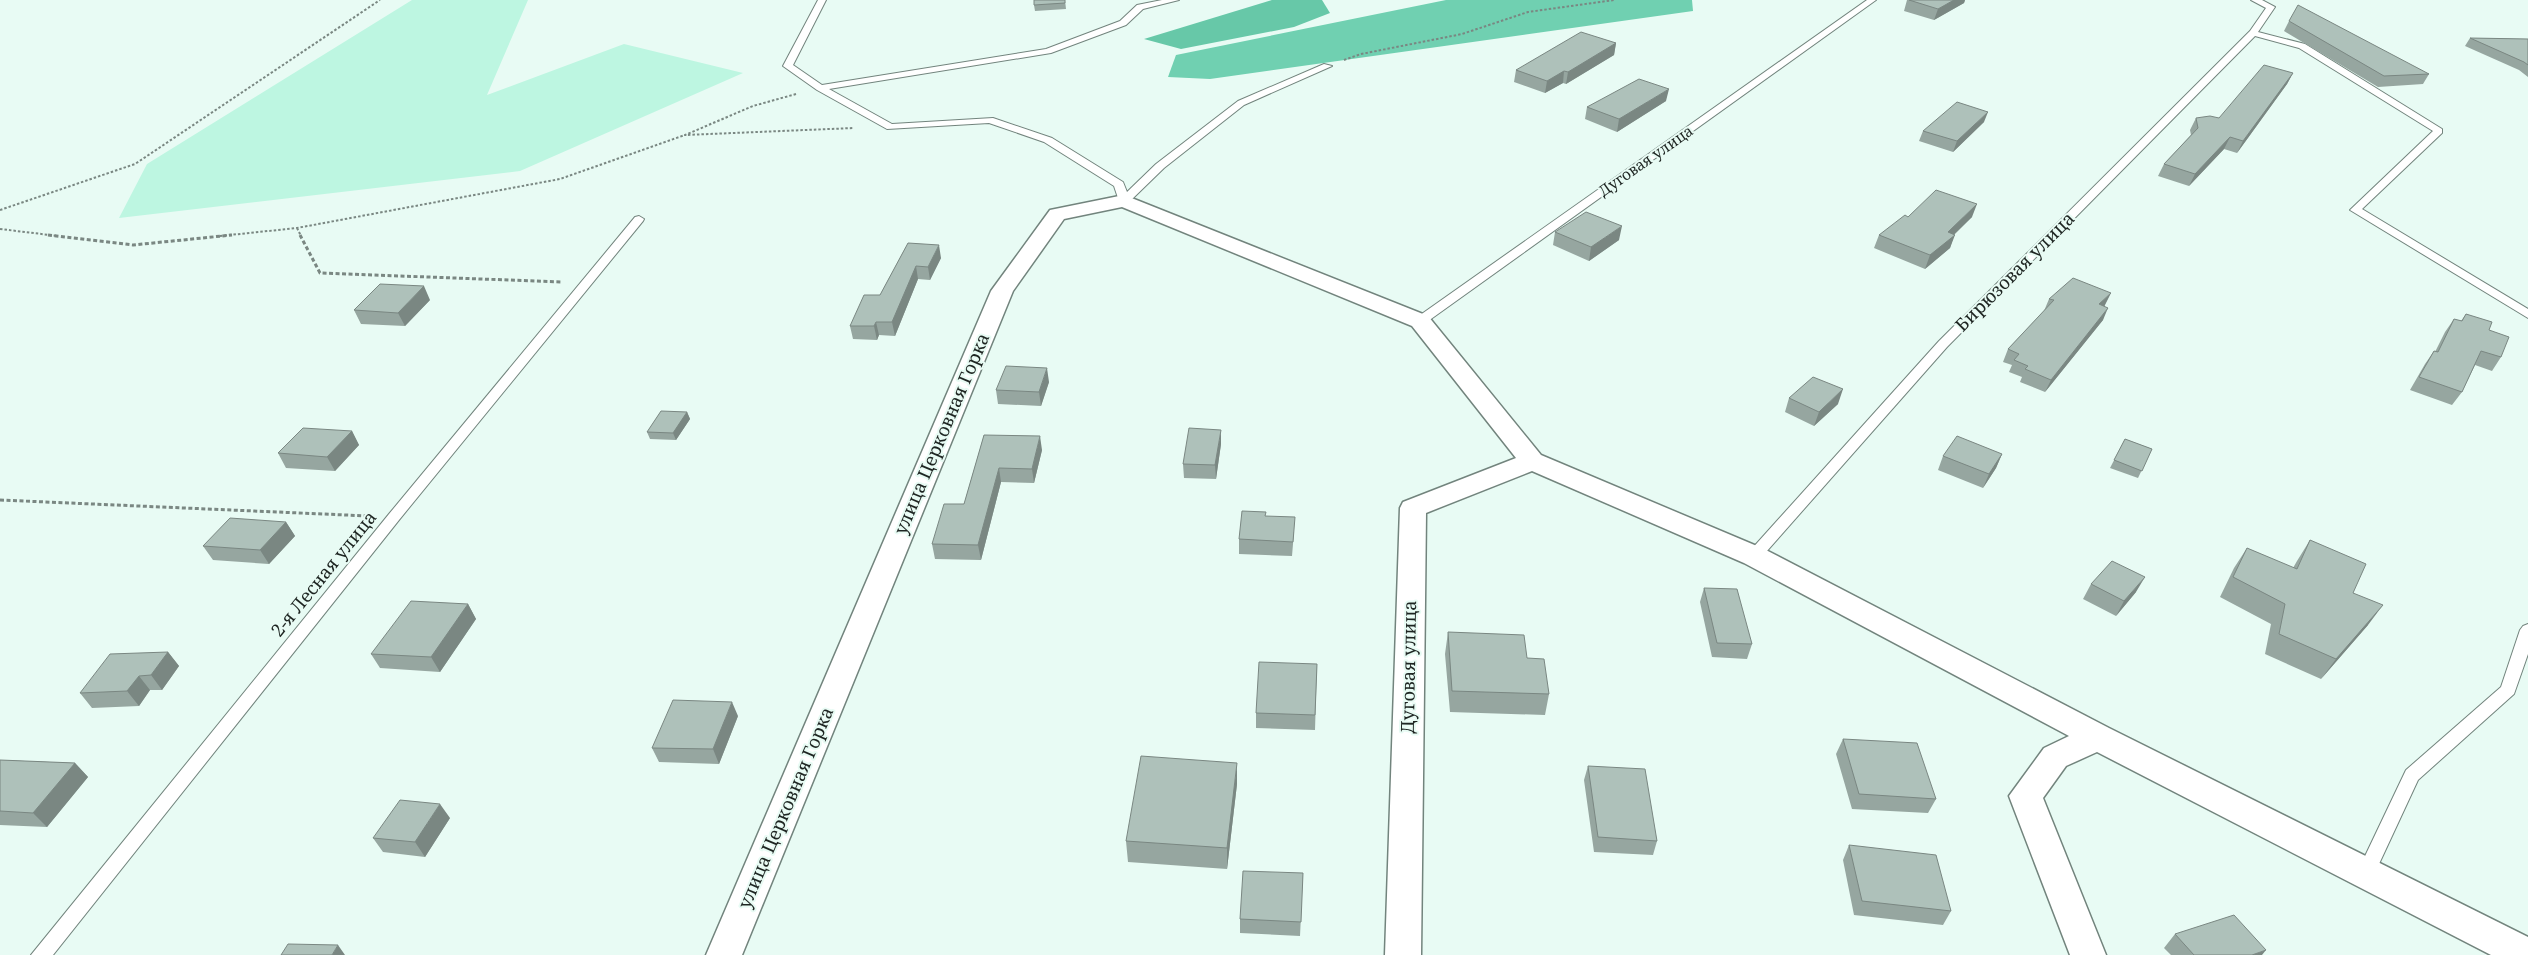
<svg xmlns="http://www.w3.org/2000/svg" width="2528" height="955" font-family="'Noto Serif',serif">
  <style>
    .green { fill: #bdf6e1 }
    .forest { fill: #70d0b1 }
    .water { fill: #67c8a8 }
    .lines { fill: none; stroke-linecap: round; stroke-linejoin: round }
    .lane-casing { stroke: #72847d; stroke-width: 2 }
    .street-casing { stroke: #72847d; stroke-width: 3 }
    .path-far1 { stroke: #7a8782; stroke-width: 2; stroke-dasharray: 2.5 2; stroke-linecap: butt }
    .path { stroke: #7a8782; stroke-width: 3; stroke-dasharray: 4 2.5; stroke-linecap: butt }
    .lane { fill: #fff; fill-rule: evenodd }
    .street { fill: #fff; fill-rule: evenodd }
    .wall { fill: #96a6a0 }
    .shaded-wall { fill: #7a8782 }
    .building { fill: #aec1ba; stroke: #7a8782 }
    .labels { text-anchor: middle; stroke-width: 4; stroke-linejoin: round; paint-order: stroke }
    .far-street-label { font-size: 15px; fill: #1e2522; stroke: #e8fbf4 }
    .street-label { font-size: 18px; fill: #1e2522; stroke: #e8fbf4 }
  </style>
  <rect width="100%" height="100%" fill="#e8fbf4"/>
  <path class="green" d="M412,0H528L487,95L624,44L743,73L520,171L119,218L147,164Z"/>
  <path class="forest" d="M1446,0H1692L1693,11L1210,79L1168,77L1176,55Z"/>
  <path class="water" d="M1272,0H1322L1330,13L1294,27L1181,49L1144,39Z"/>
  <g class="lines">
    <g class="lane-casing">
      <path id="lane" d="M818,0H826L793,65L822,85L1046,49L1120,21L1137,5L1162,0H1179L1143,9L1126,25L1051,53L829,89L892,124L993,118L1052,138L1123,182L1127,192L1156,164L1238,101L1324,64L1332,66L1244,105L1164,168L1128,203L1124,204L1119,201L1114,186L1044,142L989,123L887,129L817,90L783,66Z
        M1867,0H1876L1424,324H1416L1414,321L1416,318Z
        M2251,0H2262L2275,7L2258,32L2305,44L2442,129V133L2362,209L2528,309V318L2350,210L2433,131L2299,48L2255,36L1947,347L1759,560H1749L1747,556L1749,552L1939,341L2250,31L2266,8Z
        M639,216L644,219L643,221L399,520L53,955H31L389,514L635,217Z
        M2528,624V654L2514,694L2418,780L2372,879L2366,881L2360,879L2357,873L2406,770L2501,687L2520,630L2523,626Z"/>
    </g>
    <g class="street-casing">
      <path id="street" d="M1124,195L1428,316L1541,455L1764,549L2109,728L2528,937V955H2491L2097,752L2066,766L2043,798L2106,955H2070L2009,796L2044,748L2069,736L1744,563L1532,471L1426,513L1421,955H1385L1400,508L1403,502L1516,458L1412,326L1122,207L1064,219L1013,291L742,955H706L991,291L1050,210Z"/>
    </g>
    <path class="path-far1" d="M1344,60L1361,54L1462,34L1528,12L1614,0
      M796,94L753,106L685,135L854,128
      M0,210L135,164L380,0
      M297,228L301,236
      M0,229L58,236
      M220,236L297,228L560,179L685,135"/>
    <path class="path" d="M48,235L133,245L232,235
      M300,235L320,273L562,282
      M0,500L369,516"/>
    <use href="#lane" class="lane"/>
    <use href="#street" class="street"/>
  </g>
  <path class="wall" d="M1065,0L1066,9L1035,11L1034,5Z
    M1907,0H1965L1964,3L1934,20L1904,11Z
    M2289,21L2429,74L2423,84L2378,87L2284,31Z
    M2470,38L2528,39V77L2519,70L2465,46Z
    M1616,43L1614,55L1566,84L1563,83L1545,93L1514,82L1516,70Z
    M2293,73L2287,84L2237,153L2224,149L2189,186L2158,176L2164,164L2191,135L2190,130L2196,118H2219Z
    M1666,101L1617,132L1585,119L1587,107Z
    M1984,122L1953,152L1919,141L1923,131Z
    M1908,217H1972L1954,235L1950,248L1925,269L1874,248L1879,235Z
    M1555,232L1619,240L1589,261L1553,245Z
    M908,243L941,258L930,280L918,279L895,336L879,335L877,340L853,339L850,326L880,295Z
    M2049,299L2105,305L2103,320L2045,392L2020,382L2022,377L2009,372L2012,365L2003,362L2008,349L2044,311Z
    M430,300L405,326L361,324L354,310Z
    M2466,314L2489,330L2501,357L2492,371L2475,365L2462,392L2452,405L2410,390L2425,364L2434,351L2435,352L2445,332L2454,319L2461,321Z
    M1049,382L1041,406L998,404L996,390Z
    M1789,398L1838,404L1814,426L1785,412Z
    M687,412L690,419L676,440L650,439L647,432Z
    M352,431L359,445L335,471L286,468L278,453Z
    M984,435L1042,450L1034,483L1001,482L981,560L935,559L932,544L964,504Z
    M2125,439L2152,449L2138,478L2110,468Z
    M1221,444L1216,479L1184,478L1183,464Z
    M2002,454L1996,468L1983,488L1938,470L1943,456Z
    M1266,516L1294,532L1292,556L1239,554V539Z
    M286,522L295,536L269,564L213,560L203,546Z
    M2310,540L2353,593L2368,625L2321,679L2265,654L2271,624L2220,597L2234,568L2247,548L2293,568L2297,561Z
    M2091,584L2136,592L2116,616L2083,599Z
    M1704,588L1752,644L1747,659L1712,657L1700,602Z
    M468,604L476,619L440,672L380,668L371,654Z
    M1448,632L1527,658L1549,694L1545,715L1450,712L1445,654Z
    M168,652L179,666L162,690H150L139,706L92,708L80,693Z
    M1317,664L1315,730L1256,728V713Z
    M738,716L719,764L659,762L652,748Z
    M1843,739L1936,799L1928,813L1852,809L1836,754Z
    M0,760L75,763L88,777L47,827L0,825Z
    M1588,766L1657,841L1653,855L1594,852L1584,780Z
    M1237,784L1227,869L1128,862L1126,841Z
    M450,818L425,857L383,852L373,838Z
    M1849,845L1951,911L1943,925L1854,915L1843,860Z
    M1303,873L1300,936L1240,933V919Z
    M2175,934L2262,955H2171L2164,948Z"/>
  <path class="shaded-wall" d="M1954,0H1965L1964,3L1934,20L1938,9Z
    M1616,43L1614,55L1566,84L1568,72Z
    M1564,71L1563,83L1545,93L1547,81Z
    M2293,73L2287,84L2237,153L2243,141Z
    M1669,89L1666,101L1617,132L1619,119Z
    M1988,112L1984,122L1953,152L1957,141Z
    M2230,137L2224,149L2189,186L2195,174Z
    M1977,204L1972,217L1946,242L1955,235L1950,248L1925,269L1930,255L1948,232Z
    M1622,226L1619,240L1589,261L1591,247Z
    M939,245L941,258L930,280L928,267Z
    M916,266L918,279L895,336L892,322Z
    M424,286L430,300L405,326L398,313Z
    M2111,293L2105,305L2093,316L2099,304Z
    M2108,308L2103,320L2045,392L2051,380Z
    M876,322L879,335L877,340L874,326Z
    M1047,368L1049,382L1041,406L1039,392Z
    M1843,389L1838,404L1814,426L1819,412Z
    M687,412L690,419L676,440L673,433Z
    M1221,430V444L1216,479L1215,465Z
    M352,431L359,445L335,471L327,457Z
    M1040,436L1042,450L1034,483L1032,469Z
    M2002,454L1996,468L1983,488L1989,474Z
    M999,468L1001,482L981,560L978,545Z
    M286,522L295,536L269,564L260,550Z
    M2145,577L2136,592L2116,616L2124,601Z
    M468,604L476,619L440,672L431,657Z
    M2383,605L2368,625L2321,679L2336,659Z
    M168,652L179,666L162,690L151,675Z
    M139,676L150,690L139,706L127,691Z
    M732,702L738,716L719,764L713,749Z
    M75,763L88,777L47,827L33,813Z
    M1237,763V784L1227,869V848Z
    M440,804L450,818L425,857L415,842Z
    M338,945L345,955H332Z
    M2266,950L2262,955H2252Z"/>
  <path class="building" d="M1034,0H1065V3L1034,5Z
    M1909,0H1954L1938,9Z
    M2298,5L2429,74L2384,76L2289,21Z
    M1581,32L1616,43L1568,72L1564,71L1547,81L1516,70Z
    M2470,38L2528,39V65L2524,62Z
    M2264,65L2293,73L2243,141L2230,137L2195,174L2164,164L2198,128L2196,118L2210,116L2219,118Z
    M1639,79L1669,89L1619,119L1587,107Z
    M1957,102L1988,112L1957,141L1923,131Z
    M1936,190L1977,204L1948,232L1955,235L1930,255L1879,235L1905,215L1908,217Z
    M1586,212L1622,226L1591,247L1555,232Z
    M908,243L939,245L928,267L916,266L892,322H876L874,326H850L864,295H880Z
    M2073,278L2111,293L2099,304L2108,308L2051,380L2025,369L2028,366L2014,360L2019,354L2008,349L2054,300L2049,299Z
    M380,284L424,286L398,313L354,310Z
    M2466,314L2492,322L2489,330L2509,337L2501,357L2481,351L2462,392L2419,377L2434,351L2438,352L2454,319L2462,321Z
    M1006,366L1047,368L1039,392L996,390Z
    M1813,377L1843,389L1819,412L1789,398Z
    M661,411L687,412L673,433L647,432Z
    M303,428L352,431L327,457L278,453Z
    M1189,428L1221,430L1215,465L1183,464Z
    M984,435L1040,436L1032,469L999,468L978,545L932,544L944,504H964Z
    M1957,436L2002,454L1989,474L1943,456Z
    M2125,439L2152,449L2142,471L2114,460Z
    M1242,511L1266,512L1265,516L1295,517L1293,542L1239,539Z
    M230,518L286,522L260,550L203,546Z
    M2310,540L2366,564L2353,593L2383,605L2336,659L2279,634L2285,604L2233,577L2247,548L2297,569Z
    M2112,561L2145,577L2124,601L2091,584Z
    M1704,588L1737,589L1752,644L1717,643Z
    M411,601L468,604L431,657L371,654Z
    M1448,632L1524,635L1527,658L1544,659L1549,694L1452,691Z
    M168,652L151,675L139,676L127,691L80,693L110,654Z
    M1259,662L1317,664L1315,715L1256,713Z
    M673,700L732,702L713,749L652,748Z
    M1843,739L1917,743L1936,799L1859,794Z
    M1141,756L1237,763L1227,848L1126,841Z
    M0,760L75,763L33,813L0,811Z
    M1588,766L1645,769L1657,841L1598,837Z
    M400,800L440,804L415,842L373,838Z
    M1849,845L1936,855L1951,911L1862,901Z
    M1243,871L1303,873L1301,922L1240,919Z
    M2234,915L2266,950L2252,955H2194L2175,934Z
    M288,944L338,945L332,955H281Z"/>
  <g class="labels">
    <g class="far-street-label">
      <text transform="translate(1646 161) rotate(-35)" y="5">Дуговая улица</text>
    </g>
    <g class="street-label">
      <text transform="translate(2015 272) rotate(-45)" y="6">Бирюзовая улица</text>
      <text transform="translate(942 434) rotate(-67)" y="6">улица Церковная Горка</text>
      <text transform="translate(324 574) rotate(-51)" y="6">2-я Лесная улица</text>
      <text transform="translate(1409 667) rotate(-89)" y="6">Дуговая улица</text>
      <text transform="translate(786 808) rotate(-67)" y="6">улица Церковная Горка</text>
    </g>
  </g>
</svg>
